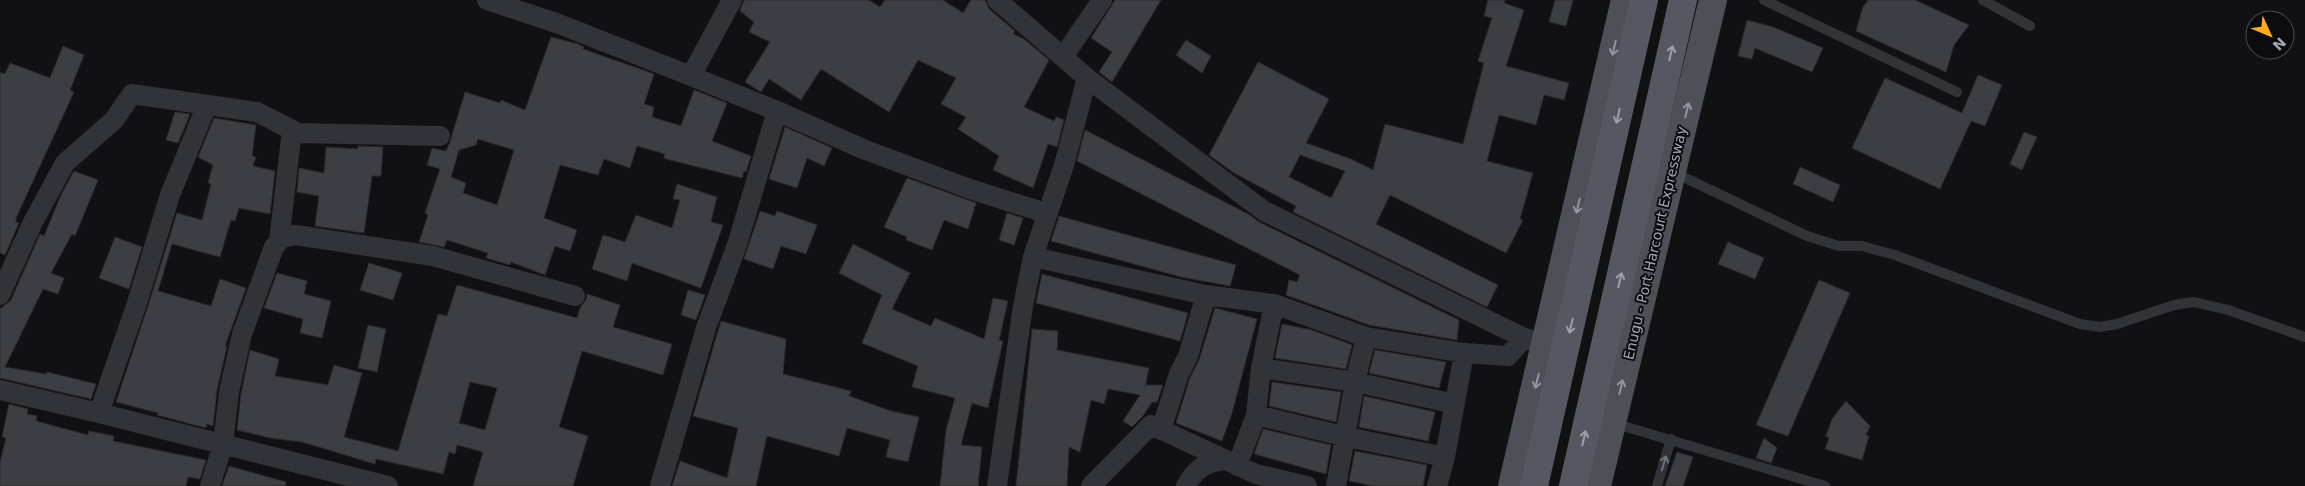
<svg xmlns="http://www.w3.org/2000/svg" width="2305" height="486" font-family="'DejaVu Sans',sans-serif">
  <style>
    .building { fill: #3d3e43; stroke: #2b2b2f; fill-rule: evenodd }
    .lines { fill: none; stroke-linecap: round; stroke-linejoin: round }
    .service { stroke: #323338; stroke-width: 10 }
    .minor { stroke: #323338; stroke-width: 20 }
    .primary { stroke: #4e5058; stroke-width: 28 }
    .trunk { stroke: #565861; stroke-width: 28 }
    .oneway { stroke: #9096a2 }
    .oneway2 { stroke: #9aa0ad }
    .oneway3 { stroke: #6f737d }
    .labels { text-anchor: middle; stroke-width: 4; stroke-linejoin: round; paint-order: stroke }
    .street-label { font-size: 14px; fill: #a1a8b5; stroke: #0c0c0e }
  </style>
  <rect width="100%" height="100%" fill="#111113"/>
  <path class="building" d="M744,0H869L880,7L885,0H943L963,13L971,0H985L989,9L1015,31L1013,34L1024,39L1049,60L1024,107L1054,121L1056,117L1064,120L1057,147L1048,144L1033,188L993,170L999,156L958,129L966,117L941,104L956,78L918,60L889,112L821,69L801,100L769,79L761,92L745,82L770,42L749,32L754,22L740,11Z
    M1115,0H1161L1112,82L1099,72L1112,52L1091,38Z
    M1488,0H1505L1504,3L1524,10L1506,66L1569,83L1564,100L1544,95L1536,125L1499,115L1487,161L1533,173L1520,219L1523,220L1506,253L1390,195L1376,224L1498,285L1487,307L1293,212L1296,206L1234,173L1209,155L1258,62L1329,99L1306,143L1351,159L1373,170L1385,124L1463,144L1484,63L1478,61L1492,18L1484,16ZM1300,155L1345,171L1331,198L1289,177Z
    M1555,0H1573L1566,26L1549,22Z
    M1868,0H1915L1969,25L1954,45L1946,72L1856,31L1863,7Z
    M1747,20L1773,27L1823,48L1812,72L1755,48L1752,59L1738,56Z
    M551,37L578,44L584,47L583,49L654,74L644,104L654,107L652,117L681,126L694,90L727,103L712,141L751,156L746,172L744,171L742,178L670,160L664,158L665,154L637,146L630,168L604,159L598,175L560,165L544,218L577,230L570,251L555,246L545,275L511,262L510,265L486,258L488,253L447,240L444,247L419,242L428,215L425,213L440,169L427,165L432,148L446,151L450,142L465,92L500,103L501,100L525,110ZM478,139L514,150L497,205L463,193L466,183L451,177L459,150L476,145Z
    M1186,40L1211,56L1202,73L1176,55Z
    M63,46L84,55L70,90L74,92L16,218V222L19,223L5,255L0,253V72L5,74L10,63L50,78Z
    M1978,75L2002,85L1985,126L1971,121L1940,189L1852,148L1885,78L1962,113Z
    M175,112L190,114L178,143L166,140Z
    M214,118L256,125L252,156L256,157L253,166L275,171L270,214L239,208L235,221L231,220L220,257L172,244L158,291L211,306L220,279L246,288L225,346H227L217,390L213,426L207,424L206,428L157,415L158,413L116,402L148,306L177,213L202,220L211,184L208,183L213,165L198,157Z
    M785,127L832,148L824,166L807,158L797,188L769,179Z
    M1085,130L1248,214L1259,222L1459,320L1457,340L1369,325L1286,295L1289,280L1297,282L1300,275L1077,161Z
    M2024,132L2037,137L2022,170L2010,164Z
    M358,146L383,147L381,176H372L364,233L315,226L319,196L297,192L299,168L324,173L326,147L358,149Z
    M1800,167L1840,185L1833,202L1793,184Z
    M74,171L98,180L75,236L72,234L51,273L64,278L58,294L43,289L5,367L46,374L47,372L96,384L91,399L0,378V309L11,300L40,234L44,236L61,195Z
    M907,178L976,203L968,229L944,220L932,250L906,240L907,237L884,227Z
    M677,184L717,197L711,222L723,225L701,288L632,263L627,281L592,269L603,235L625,242L636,215L672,228L680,200L673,199Z
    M760,211L775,216L777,211L817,225L806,254L781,246L773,269L744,259Z
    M1007,213L1023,218L1014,245L999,240Z
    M1059,216L1236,265L1230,286L1181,277L1051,241Z
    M115,237L142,247L129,289L99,278Z
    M1728,242L1764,258L1755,279L1718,264Z
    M853,244L910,273L892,309L931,326L935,318L984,339L993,298L1008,301L999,340L1003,341L988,408L972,403L961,445L982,447L978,486H940L946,430L955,398L912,387L918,366L862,343L882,295L839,273Z
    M369,263L402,273L393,300L360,290Z
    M277,273L307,281L304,294L331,301L322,338L300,333L303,319L264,308Z
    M1042,274L1188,313L1180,341L1036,303Z
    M1819,280L1850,293L1788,436L1756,425Z
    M457,285L577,318L581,306L586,300L587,294L620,305L613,327L672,344L663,375L582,351L559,427L588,436L573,486H473L483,452L457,445L455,454L449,452L443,474L376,459L375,464L302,442L270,438L237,430L241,394L250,350L279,359L275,376L328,385L334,365L362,373L344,437L398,451L438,314L447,316ZM470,382L497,388L485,430L459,423Z
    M688,290L705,295L696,320L681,315Z
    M1215,308L1257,319L1232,413L1222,441L1176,423L1190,378L1199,360Z
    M721,321L786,339L783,374L851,391L849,396L891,411L919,417L908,462L886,457L890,440L847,428L839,456L767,436L756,486H672L680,461L727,478L738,428L693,416Z
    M1282,324L1312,330L1352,345L1346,369L1275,358Z
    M368,325L386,329L377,372L358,368Z
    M1032,329L1058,331L1057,350L1149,368L1145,387L1146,385H1163L1157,402H1152L1143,416L1132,427L1123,421L1140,395L1108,389L1104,404L1091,400L1080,452L1069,447L1067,486H1016Z
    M1375,350L1446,362L1439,388L1369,373Z
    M1272,382L1341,392L1336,422L1269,406Z
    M1364,396L1435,412L1428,441L1359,427Z
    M1846,401L1870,426L1866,435L1869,436L1862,460L1825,449L1829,438L1826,436L1832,419Z
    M9,404L28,409L27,414L37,416L36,421L88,435L89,431L114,436L113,441L206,460L200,479L188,477L186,486H0V462L6,438L2,437Z
    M1263,429L1331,445L1326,474L1254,454Z
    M1764,438L1777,448L1771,463L1756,458Z
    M1355,451L1427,465L1423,486H1373L1349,481Z
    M1677,452L1693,457L1683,486H1665Z
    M229,466L286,482L285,486H222Z"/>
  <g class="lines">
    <path class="service" d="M1764,0L1957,92
      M1983,0L2030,26
      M1673,172L1807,236L1839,246H1862L1895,255L2080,324L2100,327L2117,324L2174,305L2194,302L2228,310L2305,337
      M1613,423L1825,486
      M1657,486L1671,439"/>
    <path class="minor" d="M487,0L559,24L691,76L777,111L863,149L970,189L1046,213
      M997,0L1087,78L1264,211L1524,338L1547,343
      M1063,57L1102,0
      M691,76L732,0
      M279,241L292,130
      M1033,257L1206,295L1274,304L1366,337L1464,353L1508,356L1524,338
      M0,295L33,222L65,163L114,120L132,94L257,112L298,133L440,136
      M1261,368L1355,382L1455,404
      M0,390L99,413L388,486
      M99,413L137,303L170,195L204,112
      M1256,415L1347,437L1445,457
      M1161,430L1179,374L1188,356L1206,295
      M1237,466L1256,415L1261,368L1274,304
      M210,486L223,444L229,392L242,334L274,247L282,238L295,235L433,256L575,296
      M660,486L706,328L737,245L777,111
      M997,486L1023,306L1033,257L1064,165L1087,78
      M1091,486L1151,425L1256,474L1307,486
      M1186,486C1195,469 1206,462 1225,460
      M1336,486L1355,382L1366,337
      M1437,486L1445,457L1464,353"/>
    <path class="primary" d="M1512,486L1625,0
      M1597,486L1713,0"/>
    <path class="trunk" d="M1534,486L1644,0
      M1573,486L1683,0"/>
  </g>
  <defs><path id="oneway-shaft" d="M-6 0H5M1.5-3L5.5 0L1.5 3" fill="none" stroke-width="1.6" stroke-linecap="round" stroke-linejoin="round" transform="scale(1.25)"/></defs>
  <g class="oneway">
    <use href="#oneway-shaft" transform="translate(1614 48) rotate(103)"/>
    <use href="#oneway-shaft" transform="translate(1687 110) rotate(-77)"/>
    <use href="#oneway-shaft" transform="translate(1578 206) rotate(103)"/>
    <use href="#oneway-shaft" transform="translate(1537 381) rotate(104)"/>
    <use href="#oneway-shaft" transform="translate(1621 387) rotate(-77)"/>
  </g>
  <g class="oneway2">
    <use href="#oneway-shaft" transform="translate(1671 53) rotate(-77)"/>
    <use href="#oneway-shaft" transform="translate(1618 116) rotate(103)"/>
    <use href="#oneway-shaft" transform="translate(1620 280) rotate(-77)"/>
    <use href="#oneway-shaft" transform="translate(1571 326) rotate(103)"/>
    <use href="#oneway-shaft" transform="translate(1584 438) rotate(-77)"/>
  </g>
  <use class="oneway3" href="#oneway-shaft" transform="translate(1664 463) rotate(-73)"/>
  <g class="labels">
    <g class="street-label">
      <text transform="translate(1655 243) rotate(-77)" y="5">Enugu - Port Harcourt Expressway</text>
    </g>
  </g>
  <g transform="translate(2270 35) rotate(134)"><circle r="24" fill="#0c0c0e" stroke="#484a51"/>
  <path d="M0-4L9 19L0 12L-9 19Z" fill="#ffad1d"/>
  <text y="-8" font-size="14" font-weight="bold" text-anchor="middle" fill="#a1a8b5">N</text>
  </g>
</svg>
